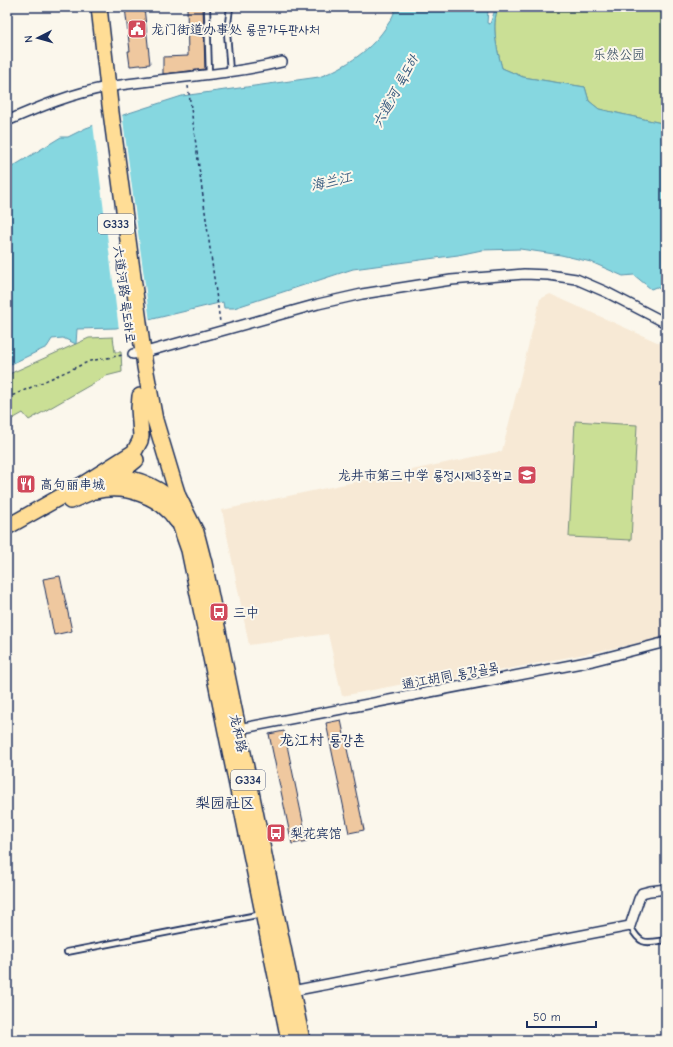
<svg xmlns="http://www.w3.org/2000/svg" width="673" height="1047" font-family="'Comic Neue','LXGW WenKai TC','Poor Story',sans-serif">
  <style>
    .built { fill: #f7e9d5 }
    .green { fill: #cadf95; stroke: #72877a }
    .water { fill: #86d7e0; stroke: #5b94ac }
    .pier { fill: #fbf7ec }
    .building { fill: #efc89f; stroke: #1b2f5e }
    .lines { fill: none; stroke-linecap: round; stroke-linejoin: round }
    .service-casing { stroke: #1b2f5e; stroke-width: 8 }
    .minor-casing { stroke: #1b2f5e; stroke-width: 12 }
    .trunk-casing { stroke: #1b2f5e; stroke-width: 18 }
    .path { stroke: #1b2f5e; stroke-width: 1.5; stroke-dasharray: 3 3; stroke-linecap: butt }
    .service { stroke: #fbf7ec; stroke-width: 4.5 }
    .minor { stroke: #fbf7ec; stroke-width: 9 }
    .trunk { stroke: #ffdd96; stroke-width: 15 }
    .labels { text-anchor: middle; stroke-width: 4; stroke-linejoin: round; paint-order: stroke }
    .shield { fill: #fbf7ec; stroke: #5e6b89; stroke-width: 1 }
    .shield-label { font-size: 12px; font-weight: bold; fill: #1b2f5e }
    .poi-label { font-size: 13px; fill: #1b2f5e; stroke: #fbf7ec; text-anchor: start }
    .park-label { font-size: 13px; fill: #475b6c; stroke: #fbf7ec }
    .street-label { font-size: 13px; fill: #1b2f5e; stroke: #fbf7ec }
    .water-label { font-size: 14px; font-style: italic; fill: #36597e; stroke: #fbf7ec }
    .quarter-label { font-size: 15px; fill: #1b2f5e; stroke: #fbf7ec }
  </style>
  <rect width="100%" height="100%" fill="#fbf7ec"/>
  <filter id="ink" filterUnits="userSpaceOnUse"><feTurbulence type="fractalNoise" baseFrequency=".025" numOctaves="2"/><feDisplacementMap in="SourceGraphic" scale="8" xChannelSelector="R" yChannelSelector="G"/><feConvolveMatrix kernelMatrix="1 2 1 2 8 2 1 2 1" color-interpolation-filters="sRGB"/></filter>
  <g filter="url(#ink)">
    <path class="built" d="M550,294L666,346V638L431,684L429,679L342,696L328,634L249,645L222,510L502,451L540,299Z"/>
    <path class="green" d="M498,7H666V124L599,109L589,101L585,87L523,77L502,68C497,49 491,27 498,7Z
      M113,337L115,352H121L122,372L106,376L29,420L23,413L7,422V375L89,338Z
      M575,421L637,425L631,540L569,537Z"/>
    <path class="water" d="M396,7H486L488,10L487,23L490,24L496,7H498C491,27 497,49 502,68L523,77L585,87L589,101L599,109L666,124V292L656,287L651,289L634,275L623,276L591,262L561,255L520,249L482,250L458,255L353,269L234,308H224L223,302L116,328L77,329L76,344L63,338L52,339L47,347L7,366V170L61,137H68L86,128L129,113L182,96L319,77C346,67 373,49 388,24C392,19 394,13 396,7Z"/>
    <path class="pier" d="M122,113L150,322L119,330L93,124Z"/>
    <path class="building" d="M125,7H144L150,64L130,66L128,51H130Z
      M187,7H203L205,69L163,74V57L188,56Z
      M60,576L72,631L54,635L43,579Z
      M341,720L364,830L349,833L326,723Z
      M284,731L307,841L292,844L269,734Z"/>
    <g class="lines">
      <g class="service-casing">
        <path id="service" d="M207,7L209,75
          M230,7L227,32L230,72
          M630,926C641,946 645,943 666,940
          M67,952L262,914"/>
      </g>
      <g class="minor-casing">
        <path id="minor" d="M7,121C39,107 73,93 108,87C166,77 225,76 282,62
          M133,354L142,353L318,304L362,294L451,280L524,274L549,275L576,279L606,292L666,323
          M238,729L592,661L666,642
          M292,991L630,926L639,899L642,893L650,891L666,889"/>
      </g>
      <g class="trunk-casing">
        <path id="trunk" d="M99,7L110,105L145,367L155,420L173,480L178,496L196,532L204,563L302,1040
          M109,478C137,475 164,490 182,510
          M95,491C124,484 160,495 177,521
          M70,501L89,493L115,477L136,460
          M173,504L189,550L289,1040
          M7,527L85,483L134,452L140,441L141,436L139,408L140,396"/>
      </g>
      <path class="path" d="M188,86L220,322
        M7,398L90,361L123,355"/>
      <use href="#service" class="service"/>
      <use href="#minor" class="minor"/>
      <use href="#trunk" class="trunk"/>
    </g>
  </g>
  <defs>
    <g id="civic-square" transform="scale(1)"><rect x="-9" y="-9" width="18" height="18" rx="4" fill="#d1495b" stroke="#fbf7ec"/><path d="M-.6-6.5H3V-4.5H.6V-3L4-1V1h2V6H-6V1h2V-1L-.6-3ZM-1.2 2.5V6h2.4V2.5Z" fill="#fff"/></g>
    <g id="school-square" transform="scale(1)"><rect x="-9" y="-9" width="18" height="18" rx="4" fill="#d1495b" stroke="#fbf7ec"/><path d="M0-5L7-2L0 1L-7-2ZM-4 1L0 2.5L4 1V4Q0 6-4 4Z" fill="#fff"/></g>
    <g id="restaurant-square" transform="scale(1)"><rect x="-9" y="-9" width="18" height="18" rx="4" fill="#d1495b" stroke="#fbf7ec"/><path d="M-5-6h1v4h1v-4h1v4h1v-4h1v5L-1.5 .5V6h-2V.5L-5-1ZM5-6V6H3V1.5H1.5Q1.5-4 5-6Z" fill="#fff"/></g>
    <g id="bus-square" transform="scale(1)"><rect x="-9" y="-9" width="18" height="18" rx="4" fill="#d1495b" stroke="#fbf7ec"/><path d="M-5-6H5V4H4V6H2V4H-2V6H-4V4H-5ZM-3.5-4V0h7V-4ZM-3.5 1.2v1.5H-2V1.2ZM2 1.2v1.5H3.5V1.2Z" fill="#fff"/></g>
  </defs>
  <g fill-rule="evenodd">
    <use href="#civic-square" x="137" y="29"/>
    <use href="#school-square" x="527" y="475"/>
    <use href="#restaurant-square" x="26" y="484"/>
    <use href="#bus-square" x="219" y="612"/>
    <use href="#bus-square" x="276" y="833"/>
  </g>
  <g class="labels">
    <g class="shield">
      <rect x="98" y="214" width="36" height="20" rx="3"/>
      <rect x="231" y="770" width="34" height="20" rx="3"/>
    </g>
    <g class="shield-label">
      <text x="116" y="228">G333</text>
      <text x="248" y="784">G334</text>
    </g>
    <g class="poi-label">
      <text x="151" y="34">龙门街道办事处 룡문가두판사처</text>
      <text x="513" y="480" text-anchor="end">龙井市第三中学 룡정시제3중학교</text>
      <text x="40" y="489">高句丽串城</text>
      <text x="233" y="617">三中</text>
      <text x="290" y="838">梨花宾馆</text>
    </g>
    <g class="park-label">
      <text x="619" y="59">乐然公园</text>
    </g>
    <g class="street-label">
      <text transform="translate(125 294) rotate(82)" y="5">六道河路 륙도하로</text>
      <text transform="translate(450 675) rotate(-11)" y="5">通江胡同 통강골목</text>
      <text transform="translate(239 733) rotate(78)" y="5">龙和路</text>
    </g>
    <g class="water-label">
      <text transform="translate(395 91) rotate(-62)" y="5">六道河 륙도하</text>
      <text transform="translate(331 181) rotate(-13)" y="5">海兰江</text>
    </g>
    <g class="quarter-label">
      <text x="322" y="745">龙江村 룡강촌</text>
      <text x="225" y="808">梨园社区</text>
    </g>
  </g>
  <rect width="673" height="1047" fill="none" stroke="#fbf7ec" stroke-width="24"/>
  <rect x="12" y="12" width="649" height="1023" fill="none" stroke="#1b2f5e" stroke-width="1.5" filter="url(#ink)"/>
  <g transform="translate(38 38) rotate(264)" stroke="#fbf7ec" stroke-width="3" paint-order="stroke">
  <path d="M0-3L7 15L0 10L-7 15Z" fill="#1b2f5e"/>
  <text y="-6" font-size="11" font-weight="bold" text-anchor="middle" fill="#1b2f5e">N</text>
  </g>
  <path d="M527 1021v6h69v-6" fill="none" stroke="#1b2f5e" stroke-width="2"/>
  <text x="533" y="1021" font-size="12" fill="#1b2f5e" stroke="#fbf7ec" stroke-width="3" paint-order="stroke">50 m</text>
</svg>
